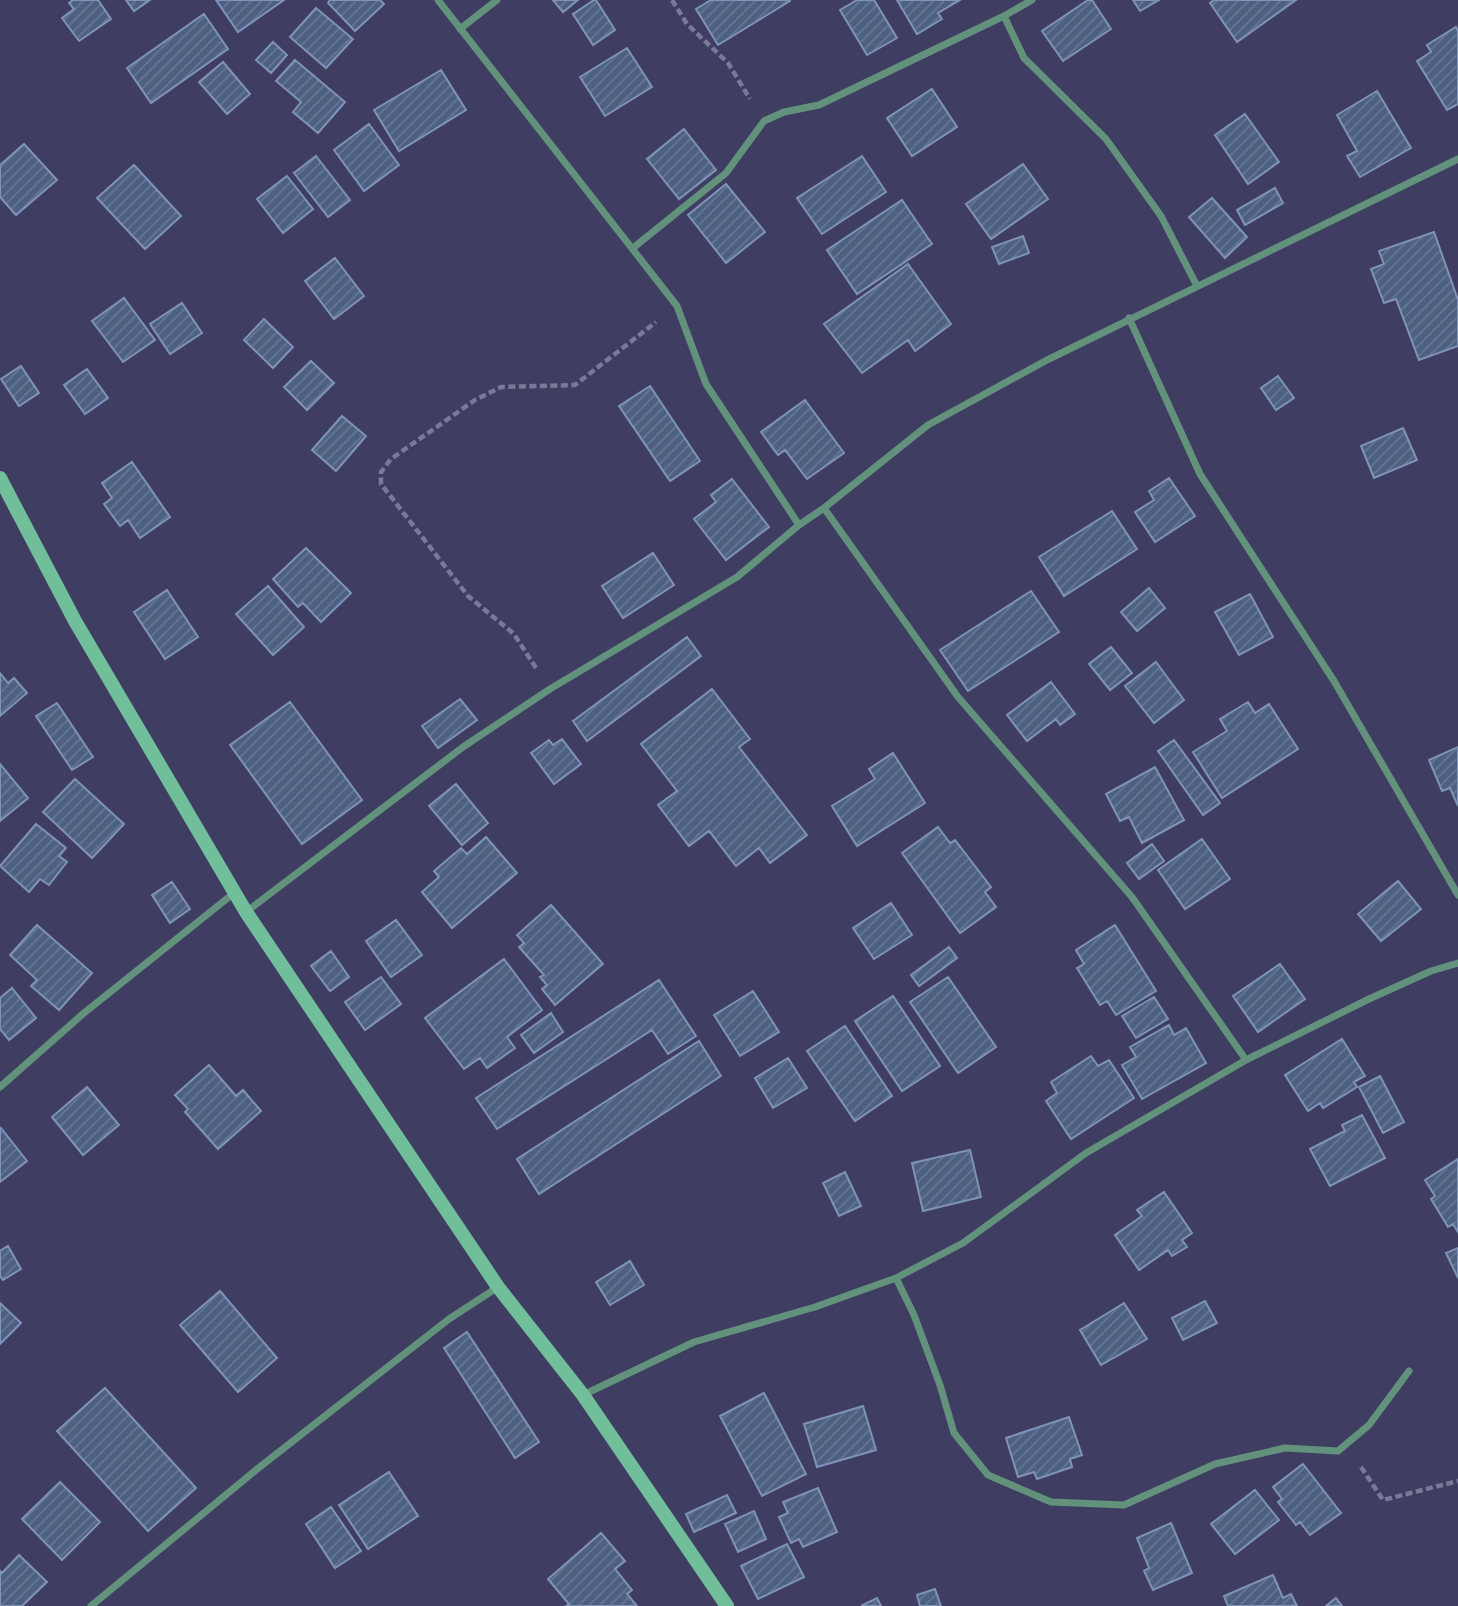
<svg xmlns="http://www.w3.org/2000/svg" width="1458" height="1606" font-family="Arial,sans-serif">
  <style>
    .building { fill: url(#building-hatch); stroke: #7f92b8; stroke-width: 2 }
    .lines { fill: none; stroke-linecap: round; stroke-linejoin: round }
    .path { stroke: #797998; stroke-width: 4.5; stroke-dasharray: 7 3.5; stroke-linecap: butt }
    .street { stroke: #62927b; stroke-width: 7 }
    .secondary { stroke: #70be9a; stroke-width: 14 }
  </style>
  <defs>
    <pattern id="building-hatch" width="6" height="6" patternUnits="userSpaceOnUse" patternTransform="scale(1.75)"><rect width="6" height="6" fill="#4e6082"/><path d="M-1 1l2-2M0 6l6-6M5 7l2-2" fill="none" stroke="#667694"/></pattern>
  </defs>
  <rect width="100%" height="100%" fill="#3f3e62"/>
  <path class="building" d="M73,0H98L111,19L79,41L62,18L74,9L69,3Z
    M126,0H150L134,11Z
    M216,0H284L238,32Z
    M330,0H380L384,4L355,31L328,3Z
    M553,0H578L563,12Z
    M594,0H596L615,30L593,45L573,14Z
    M711,0H790V1L718,45L696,9Z
    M857,0H874L897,38L867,55L840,10Z
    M897,0H960L938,13L942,19L917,34Z
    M1088,0H1092L1111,29L1063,61L1042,31Z
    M1133,0H1159L1140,11Z
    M1214,0H1296L1237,42L1210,3Z
    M316,8L353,39L326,68L290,37Z
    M204,14L228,49L151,103L127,68Z
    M1456,27L1458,31V104L1447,110L1417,61L1431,52L1427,45Z
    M273,42L287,55L271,73L256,60Z
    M627,48L652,87L605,116L580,77Z
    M295,60L345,102L318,133L293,112L301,102L276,81Z
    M223,62L250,94L227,114L199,82Z
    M441,70L466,110L399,151L374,110Z
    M932,89L957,127L912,156L887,118Z
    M1377,91L1411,148L1360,177L1347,156L1357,151L1337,115Z
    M1245,114L1279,162L1248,184L1215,135Z
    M369,124L399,165L364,191L334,150Z
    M684,129L716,170L679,199L647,159Z
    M24,144L57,180L16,215L0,197V165Z
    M316,156L350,200L328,217L294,173Z
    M862,156L886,192L822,234L797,198Z
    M1023,164L1048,199L991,239L966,204Z
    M134,165L181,216L145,249L97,198Z
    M287,176L313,209L283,233L257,199Z
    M726,184L765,232L726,263L688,215Z
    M1275,188L1283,203L1245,225L1237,210Z
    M1212,198L1247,237L1225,258L1189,217Z
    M902,200L932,244L857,294L827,250Z
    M1434,232L1458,300V346L1419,360L1396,299L1384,303L1371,269L1384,264L1379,251Z
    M1023,236L1029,253L999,264L992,247Z
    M335,258L364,296L334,319L305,281Z
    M908,264L951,324L915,351L908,340L862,373L824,324Z
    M124,298L155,340L123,362L92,321Z
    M182,303L202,333L170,354L150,324Z
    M264,319L293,347L273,368L244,340Z
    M311,361L334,383L307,410L284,387Z
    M21,366L39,393L19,406L1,379Z
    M87,369L108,398L85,414L64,385Z
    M1278,376L1294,398L1276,410L1261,388Z
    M650,386L700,461L670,481L619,406Z
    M805,400L844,453L807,479L785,450L778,455L761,432Z
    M342,416L366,436L336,471L312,450Z
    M1403,428L1417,460L1374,478L1361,446Z
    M132,462L170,517L140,538L128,520L120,526L104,504L112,498L102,483Z
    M1169,478L1195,516L1155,542L1135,512L1154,500L1149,491Z
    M732,479L769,527L726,560L694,519L716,502L711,495Z
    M1112,511L1137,549L1064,596L1039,557Z
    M306,548L351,593L321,622L303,603L298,607L273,579Z
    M653,553L674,585L623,618L602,586Z
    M268,586L304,627L273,655L236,614Z
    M1149,588L1165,608L1137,631L1121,612Z
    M167,590L198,637L165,659L134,612Z
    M1031,591L1059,632L968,691L940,650Z
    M1250,594L1273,637L1239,655L1215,612Z
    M687,637L701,656L587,741L573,721Z
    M1111,647L1132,673L1110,690L1089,664Z
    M1156,662L1184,700L1154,723L1125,686Z
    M0,673L8,683L14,678L27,693L0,716Z
    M1051,682L1075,714L1060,725L1056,719L1027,741L1007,715Z
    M712,689L750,739L739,747L807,835L770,863L759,848L736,866L709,831L689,846L658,805L677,791L641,744Z
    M460,699L477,720L438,748L422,726Z
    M290,702L362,800L302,844L230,745Z
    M1248,702L1255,713L1269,704L1298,749L1222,798L1193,752L1227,731L1220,719Z
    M57,703L93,757L72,770L36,716Z
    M562,739L581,764L554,784L531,753L549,740L553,745Z
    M1174,740L1220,803L1203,815L1158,751Z
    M1458,747V806L1450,788L1442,791L1429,760Z
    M893,753L925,803L857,846L832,806L875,779L869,769Z
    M0,764L28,798L0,821Z
    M1155,767L1184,820L1142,843L1129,817L1120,821L1106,794Z
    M75,779L124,824L92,858L43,812Z
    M456,784L488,823L462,845L429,806Z
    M36,824L66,848L59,856L67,862L49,885L40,879L29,892L0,866Z
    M938,827L950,843L955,840L991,887L985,892L996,907L960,933L902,853Z
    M486,837L517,873L452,928L422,892L439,877L434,871L461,848L467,854Z
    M1202,839L1230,879L1185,909L1158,870Z
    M1152,844L1164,861L1139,879L1127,863Z
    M1398,881L1421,909L1381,941L1358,914Z
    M172,882L190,909L170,923L152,895Z
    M891,903L912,935L874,959L853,928Z
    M551,905L603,964L555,1005L542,989L547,985L540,977L544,975L519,947L524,943L517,935Z
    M396,920L422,955L391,977L366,941Z
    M37,925L92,973L59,1010L31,986L37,980L10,955Z
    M1115,925L1156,991L1116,1015L1107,1001L1100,1005L1077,968L1084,964L1076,950Z
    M949,947L957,958L919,986L911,975Z
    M331,951L349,977L330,991L311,966Z
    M504,959L542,1010L507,1037L515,1048L487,1068L480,1058L464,1069L425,1018Z
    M1280,964L1305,999L1258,1032L1233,996Z
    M381,977L401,1004L365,1030L345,1002Z
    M948,977L996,1047L958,1073L910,1002Z
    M659,980L696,1036L668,1054L652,1030L497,1129L476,1098Z
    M12,988L36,1018L9,1040L0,1029V998Z
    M753,991L779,1032L740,1056L714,1015Z
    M893,996L940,1066L902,1091L855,1021Z
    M1154,997L1168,1019L1136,1038L1122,1016Z
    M551,1013L563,1032L534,1053L521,1035Z
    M1169,1025L1174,1035L1186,1028L1206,1063L1142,1099L1122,1065L1136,1057L1130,1047Z
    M845,1026L892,1096L855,1121L807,1051Z
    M1342,1039L1365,1076L1354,1082L1357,1087L1323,1108L1320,1103L1308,1111L1285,1075Z
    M699,1041L721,1076L539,1194L517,1159Z
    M1091,1056L1098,1066L1109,1060L1134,1098L1071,1139L1046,1101L1057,1093L1051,1082Z
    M788,1058L807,1088L773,1108L755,1078Z
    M209,1065L236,1096L243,1090L261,1111L218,1149L185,1112L188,1109L175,1095Z
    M1380,1076L1404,1122L1383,1133L1359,1087Z
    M87,1087L119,1125L83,1155L52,1117Z
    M1362,1115L1385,1158L1330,1186L1310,1149L1345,1131L1342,1125Z
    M1,1128L27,1161L0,1182V1129Z
    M970,1150L981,1197L923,1211L912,1163Z
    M1458,1159V1232L1453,1224L1448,1227L1431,1199L1435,1196L1425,1180Z
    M845,1172L861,1206L839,1216L823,1183Z
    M1164,1192L1192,1233L1182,1240L1187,1247L1172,1256L1168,1250L1139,1270L1115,1235L1142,1216L1137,1210Z
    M8,1246L21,1269L3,1280L0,1276V1251Z
    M1458,1248V1278L1446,1253Z
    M630,1261L644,1285L610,1305L596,1282Z
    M220,1291L277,1358L238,1392L180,1325Z
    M1205,1301L1217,1323L1183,1340L1172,1318Z
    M0,1303L21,1323L0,1344Z
    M1124,1303L1147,1339L1101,1365L1080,1330Z
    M467,1332L539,1442L515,1458L444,1348Z
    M105,1388L196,1488L148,1531L57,1431Z
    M764,1393L806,1474L762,1496L720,1416Z
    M863,1406L876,1450L817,1467L804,1424Z
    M1069,1417L1082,1455L1070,1459L1072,1467L1037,1479L1034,1472L1018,1477L1006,1438Z
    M1303,1464L1341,1513L1310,1535L1300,1522L1296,1525L1278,1502L1282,1499L1273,1487Z
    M389,1472L418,1516L368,1549L339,1505Z
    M60,1482L100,1522L62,1560L22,1519Z
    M818,1488L837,1532L803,1547L799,1539L791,1543L779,1517L788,1513L783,1502Z
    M1255,1490L1279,1520L1235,1554L1211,1524Z
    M727,1495L736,1513L694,1532L686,1514Z
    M331,1507L361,1551L335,1568L306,1524Z
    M754,1511L766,1539L738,1552L725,1524Z
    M1171,1523L1192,1573L1153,1590L1144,1571L1149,1568L1137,1538Z
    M601,1533L625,1561L615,1569L632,1590L627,1594L637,1606H566L569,1604L548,1579Z
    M787,1544L804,1577L758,1599L741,1566Z
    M19,1555L47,1582L22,1606H0V1571L2,1573Z
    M1273,1575L1283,1598L1291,1594L1297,1606H1228L1224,1596Z
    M935,1589L941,1606H920L917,1595Z
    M877,1598L881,1606H861Z
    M1336,1598L1342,1606H1326Z"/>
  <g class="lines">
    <path class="path" d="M672,0L687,24L728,63L750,99
      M536,668L514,634L468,596L381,484V472L391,459L475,400L501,387L575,385L656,322
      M1361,1467L1383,1500L1458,1481"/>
    <path class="street" d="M438,0L677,306L706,384L799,525
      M1004,16L1024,58L1106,139L1161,216L1197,286
      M460,29L497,0
      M633,248L726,173L764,121L784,112L819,105L1004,16L1032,0
      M1129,318L1200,474L1334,681L1458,895
      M824,508L958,697L1132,897L1246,1060
      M246,912L463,747L550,689L737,577L799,525L824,508L928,425L1047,360L1458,159
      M0,1087L84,1013L234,893
      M896,1278L914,1315L940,1385L954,1433L988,1475L1051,1502L1124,1505L1215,1464L1285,1448L1338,1451L1369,1425L1409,1371
      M583,1395L694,1342L815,1307L896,1278L963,1243L1086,1153L1246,1060L1369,999L1431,971L1458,963
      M91,1606L256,1470L449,1319L498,1287"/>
    <path class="secondary" d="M0,478L75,621L246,912L498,1287L583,1395L727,1606"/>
  </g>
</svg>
